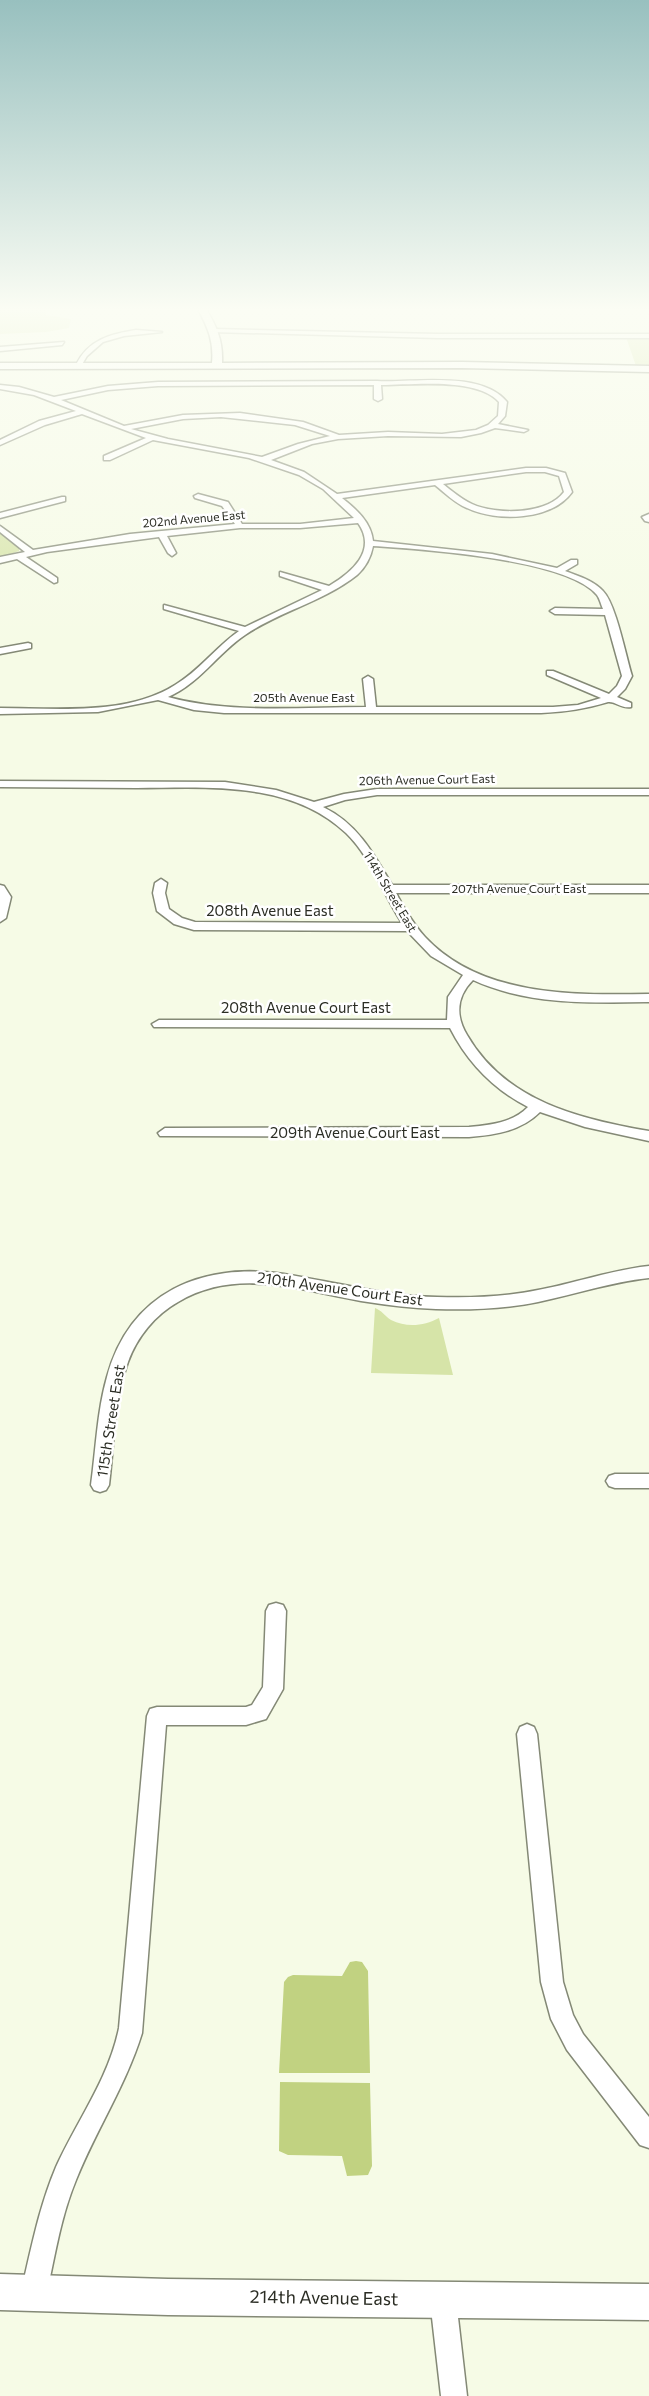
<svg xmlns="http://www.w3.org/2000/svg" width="649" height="2396" font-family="Commissioner,sans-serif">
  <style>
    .green { fill: #d6e4a8 }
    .water { fill: #c1d281 }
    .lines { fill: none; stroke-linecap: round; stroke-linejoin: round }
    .street-casing { stroke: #848976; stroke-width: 3 }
    .secondary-casing { stroke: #848976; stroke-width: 3 }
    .street { fill: #fff; fill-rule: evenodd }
    .secondary { fill: #fff; fill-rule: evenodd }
    .labels { text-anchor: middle; stroke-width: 5; stroke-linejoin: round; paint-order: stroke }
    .far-street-label { font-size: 12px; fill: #2b2d24; stroke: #fff }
    .street-label { font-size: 15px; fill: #2b2d24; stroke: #fff }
    .near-street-label { font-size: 18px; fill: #2b2d24; stroke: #fff }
  </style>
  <rect width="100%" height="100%" fill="#f6fbe6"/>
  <path class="green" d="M0,309H46V315L71,319L69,328L46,332L0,334Z
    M626,337H649V367L636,366Z
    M0,533L19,548V551L0,558Z
    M375,1308C381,1310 385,1316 391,1320C407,1328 424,1326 439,1318L453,1375L371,1373Z"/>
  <path class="water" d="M356,1961L362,1962L368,1971L370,2073H279L284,1982L288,1977L293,1975L342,1976L350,1962Z
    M280,2082L370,2083L372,2166L368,2175L347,2176L342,2156L288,2155L279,2151Z"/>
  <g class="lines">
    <g class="street-casing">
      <path id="street" d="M214,329L438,334H649V338H438L212,332Z
        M136,330L162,332L124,336L103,342L87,356L81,366L76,365C88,340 110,334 136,330Z
        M64,342L62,345L0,351V347Z
        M377,381C414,383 481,370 507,402L505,416L498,424L528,430L524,432L495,428L481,433L461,437L388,436L338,439L312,444L271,460L304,472L337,494L526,468H546L565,473L572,492C551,521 497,522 467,508C455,503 445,493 435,485L342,498C356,509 371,522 373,541L492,554L557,568L571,560H577V564L565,571C578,576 593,580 603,591C616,604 626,657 632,676L625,689L617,697L631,703V707C622,709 615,701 608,702C585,709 565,712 541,713H224L194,710L158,700L98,712L0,714V708C56,708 126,716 175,685C199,671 216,647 239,631L164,609V605L245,627L322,590L280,576V572L329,586C351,573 378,551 358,523L300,528H240L167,536L176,553L172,556L168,553L159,537L47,552L26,557L57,578V582L54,583L17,559L0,563V557L25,552L0,532V526L33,550L130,534L235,524L222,506L195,498L194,496L198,494L228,502L242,524H300L354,518L323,489L299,475L249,458L153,440L110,460H104V456L146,438L82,414L45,425L0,445V440L39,421L76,411L34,395L0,389V385L19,387L54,397L108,386L158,382ZM374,385V399L378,401L382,399L381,385C412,385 477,377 499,402L498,416L488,425L476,430L442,434L388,432L339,435L303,422L240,413L183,415L124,426L61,400L108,390L158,386ZM221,417L295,425L330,436L298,444L262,457L168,439L131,429L183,419ZM526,472H545L559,476L564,492C547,515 496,515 472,504C461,499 452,491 443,484ZM373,546C420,549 567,559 597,595C600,599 601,605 603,609L555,608L550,611L555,614L605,615L622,676L617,686L609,694L553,671H547V675L601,698L578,705L553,707H376L373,679L368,676L363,679L366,707C300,707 231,714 168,697C199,684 218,653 245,635C280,611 323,602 357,575C365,568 371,557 373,546Z
        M62,497H65V501L0,518V513Z
        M28,643L31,644V648L0,654V648Z
        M0,781L225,782L276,790L314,802L344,794L377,789H649V795H377L345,800L323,807C357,823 374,854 392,885H649V893H396C404,908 413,924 425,937C481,997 574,995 649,994V1002C591,1003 527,1005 473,980C457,996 455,1015 467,1035C505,1101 579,1119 649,1131V1141L585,1127L540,1112C521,1131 495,1135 469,1137L160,1136L158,1133L165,1128L469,1127C491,1125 512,1123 528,1107C493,1089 468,1063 450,1028L154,1027L152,1024L159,1020H447L448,997L463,975L431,956L407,931L194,930L174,924L157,911L153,893L155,883L161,879L167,883L165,893L169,909L182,918L195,922L402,923C383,894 371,857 346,833C290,780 207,788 137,788C91,788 46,787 0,787Z
        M0,885L4,886L11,897L6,918L0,922Z
        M649,1266V1278C611,1282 576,1294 538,1302C505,1309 470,1310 436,1309C411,1308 386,1305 361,1301C299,1290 237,1267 178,1302C155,1315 137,1337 128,1362C114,1401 114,1444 109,1485L106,1490L100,1492L94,1490L91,1485C96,1449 97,1412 107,1377C130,1292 202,1262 284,1274C335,1282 384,1296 437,1297C471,1298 505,1297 538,1290C576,1283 611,1270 649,1266Z
        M615,1474H649V1488H615L609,1486L606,1481L609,1476Z
        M276,1603L283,1605L286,1611L283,1689L266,1719L246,1725H166L142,2033C126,2085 96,2130 76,2180C61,2216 55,2255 47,2292L43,2301L34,2305L25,2301L21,2292C31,2250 39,2207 56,2167C77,2121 109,2078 119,2028L147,1716L150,1709L157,1707H246L252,1705L263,1687L266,1611L269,1605Z
        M527,1724L534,1727L537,1734L563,1982L573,2015L583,2034L649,2117V2148L640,2145L567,2050L551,2019L541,1982L517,1734L520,1727Z
        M443,2287L452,2291L456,2300L467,2396H441L430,2300L434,2291Z"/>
    </g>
    <g class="secondary-casing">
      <path id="secondary" d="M198,309H206C217,327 223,341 222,363L462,362L649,366V372L462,368L0,369V363H212C214,341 208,328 198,309Z
        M649,514V522L645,521L642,517Z
        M0,2274L168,2279L649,2284V2320L168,2315L0,2310Z"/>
    </g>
    <use href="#street" class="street"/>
    <use href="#secondary" class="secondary"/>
  </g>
  <linearGradient id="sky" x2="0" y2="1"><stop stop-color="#98c0bf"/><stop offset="0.48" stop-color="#fbfdf4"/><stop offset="1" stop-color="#fbfdf4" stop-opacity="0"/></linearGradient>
  <rect width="649" height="645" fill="url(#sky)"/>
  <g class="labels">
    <g class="far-street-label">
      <text transform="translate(194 519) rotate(-5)" y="4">202nd Avenue East</text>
      <text x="304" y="702">205th Avenue East</text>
      <text transform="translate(427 780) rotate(-1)" y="4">206th Avenue Court East</text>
      <text x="519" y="893">207th Avenue Court East</text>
      <text transform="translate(390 892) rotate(59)" y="4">114th Street East</text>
    </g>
    <g class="street-label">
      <text x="270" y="916">208th Avenue East</text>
      <text x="306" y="1013">208th Avenue Court East</text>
      <text x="355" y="1138">209th Avenue Court East</text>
      <text transform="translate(340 1289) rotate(8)" y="5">210th Avenue Court East</text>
      <text transform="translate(111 1421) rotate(-81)" y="5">115th Street East</text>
    </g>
    <g class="near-street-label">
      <text transform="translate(324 2298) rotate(1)" y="6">214th Avenue East</text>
    </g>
  </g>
</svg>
